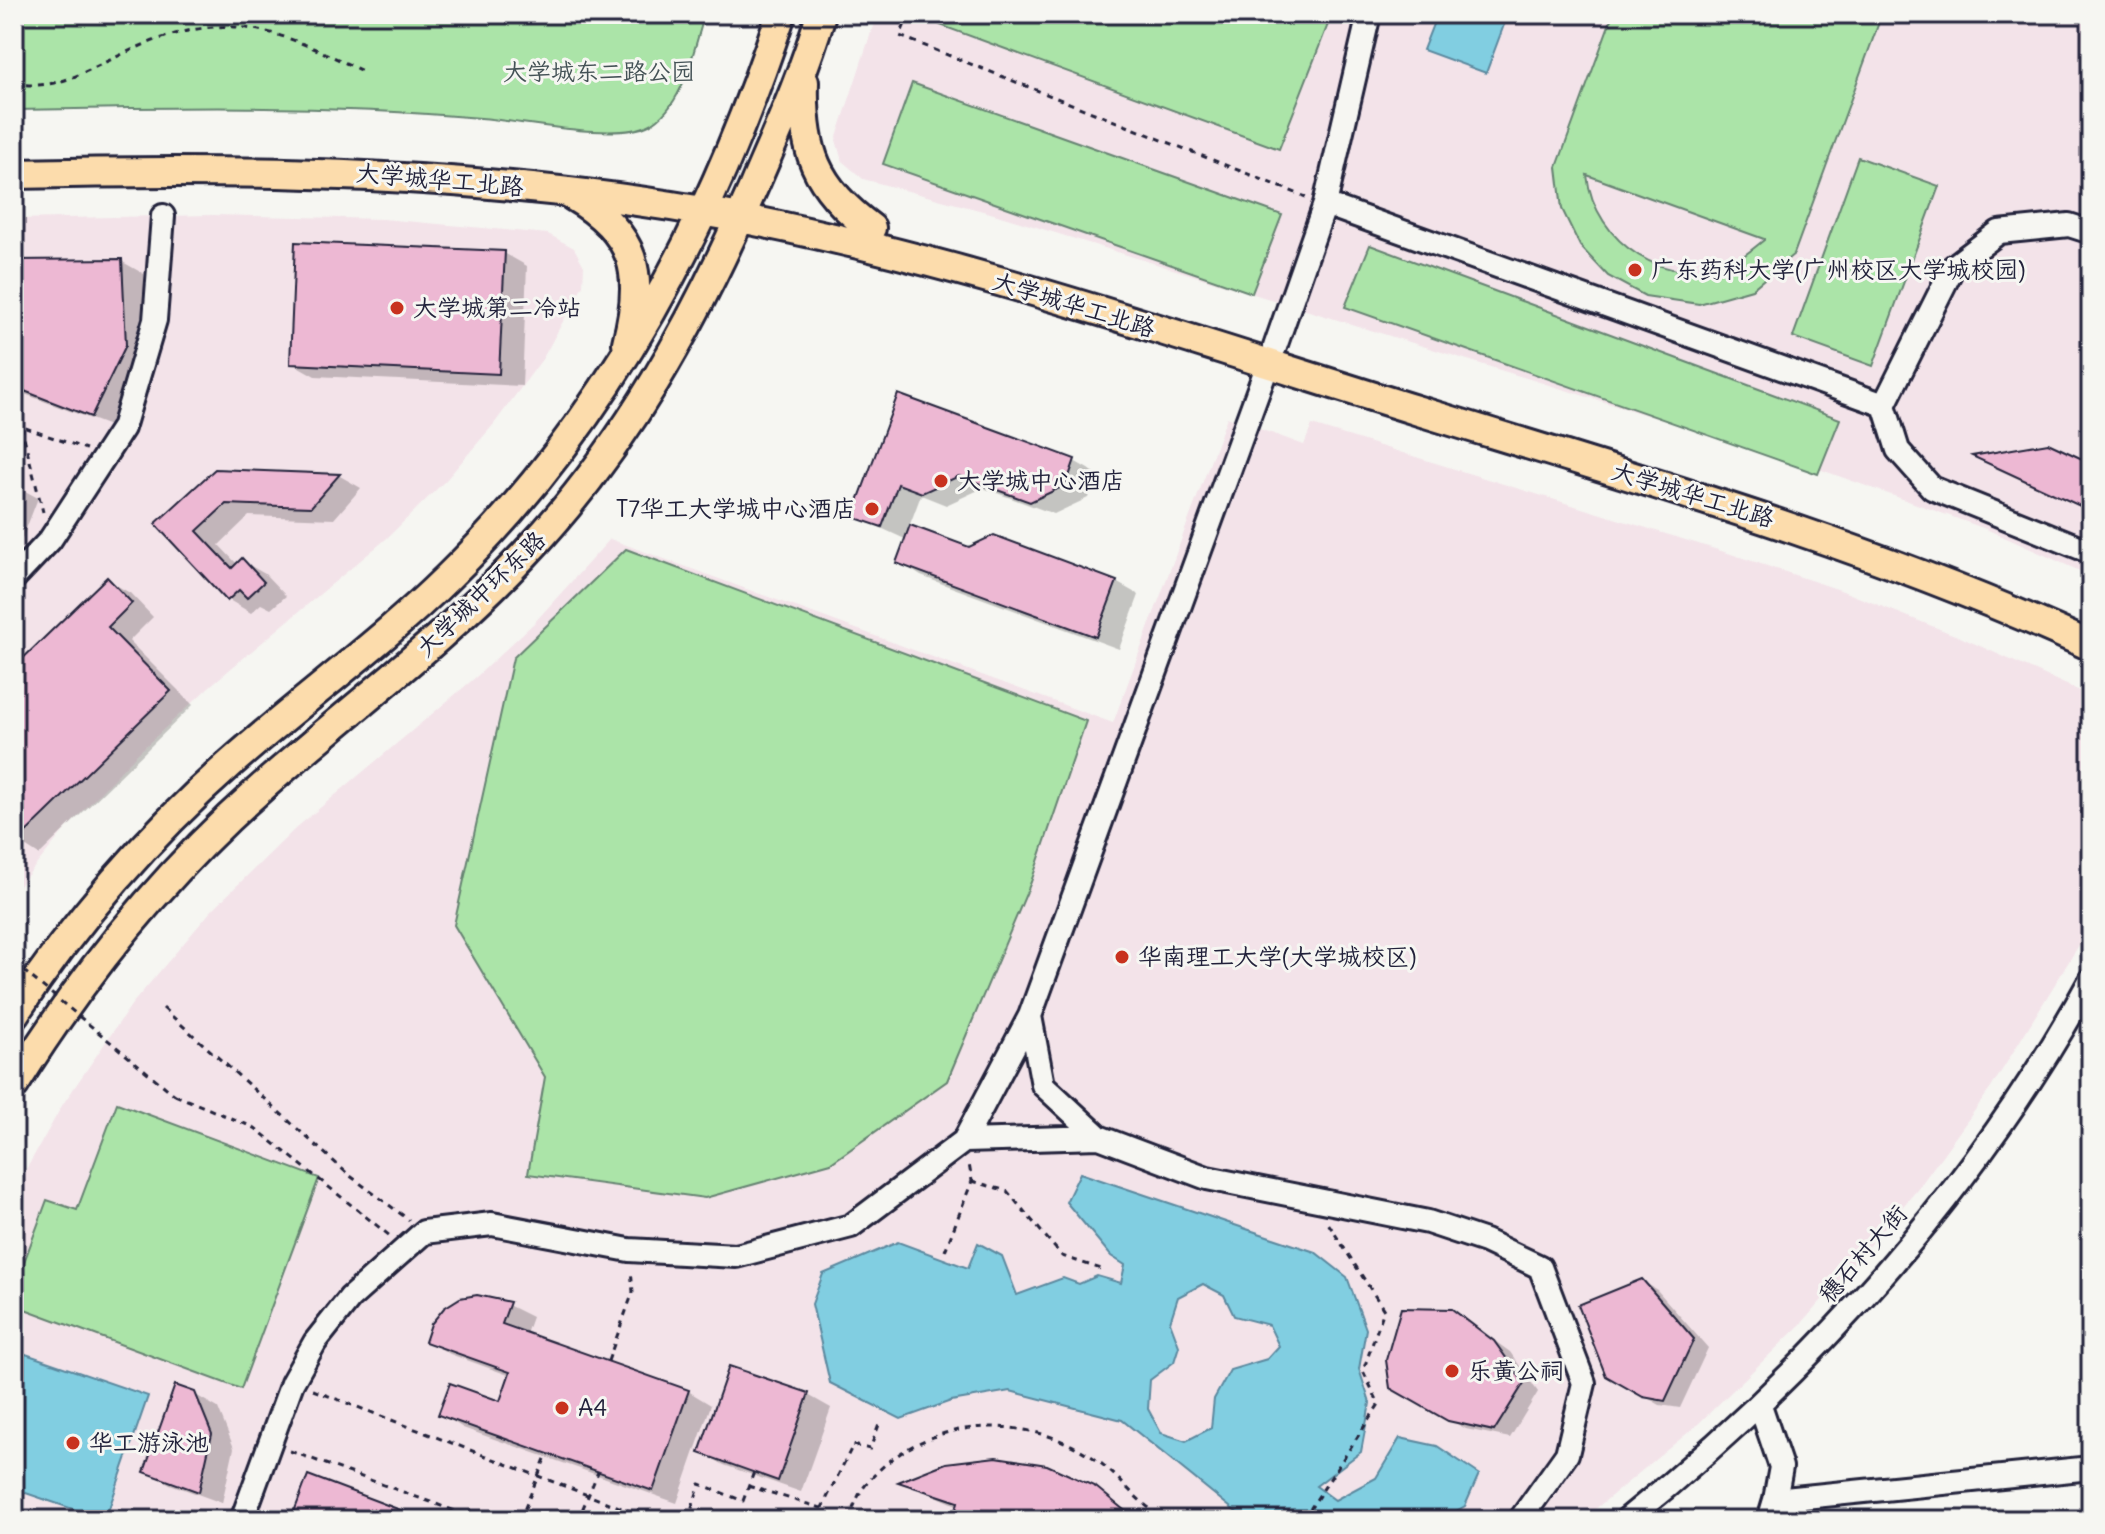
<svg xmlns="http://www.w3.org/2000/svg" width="2105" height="1534" font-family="Delius,'LXGW WenKai TC',sans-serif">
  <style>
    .built { fill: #f3e3e9 }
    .green { fill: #abe4a8; stroke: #668372; stroke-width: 2; fill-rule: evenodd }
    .water { fill: #81cee1; stroke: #5b899f; stroke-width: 2; fill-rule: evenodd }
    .shadow { fill: #0003 }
    .building { fill: #edb8d3; stroke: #22223b; stroke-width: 2 }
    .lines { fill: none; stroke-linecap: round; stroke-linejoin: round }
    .minor-casing { stroke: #22223b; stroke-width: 28 }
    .major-casing { stroke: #22223b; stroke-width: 34 }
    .path { stroke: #22223b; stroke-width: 3; stroke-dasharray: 6 6; stroke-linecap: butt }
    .minor { stroke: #f6f6f2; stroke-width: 22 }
    .major { stroke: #fcdcac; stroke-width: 28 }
    .path-bridge { stroke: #22223b; stroke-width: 3; stroke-dasharray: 6 6; stroke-linecap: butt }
    .poi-dot { fill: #c8321e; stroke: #f6f6f2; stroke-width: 3 }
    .labels { text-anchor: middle; stroke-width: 6; stroke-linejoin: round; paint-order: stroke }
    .park-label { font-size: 24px; fill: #445256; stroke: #f6f6f2 }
    .street-label { font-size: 24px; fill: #22223b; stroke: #f6f6f2 }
    .poi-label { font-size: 24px; fill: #22223b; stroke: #f6f6f2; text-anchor: start }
  </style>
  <rect width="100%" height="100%" fill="#f6f6f2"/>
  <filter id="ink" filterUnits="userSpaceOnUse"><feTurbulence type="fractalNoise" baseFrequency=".0125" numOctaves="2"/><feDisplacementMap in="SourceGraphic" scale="16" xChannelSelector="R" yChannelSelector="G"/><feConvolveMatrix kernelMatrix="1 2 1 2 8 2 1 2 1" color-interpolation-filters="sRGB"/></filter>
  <g filter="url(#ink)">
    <path class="built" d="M877,14H2091V576L1986,529L1805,464L994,214L863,179L842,161L836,140Z
      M213,215L383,219L548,234L574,248L584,266L583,285L543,358L494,424L446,480L386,539L210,686L136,755L63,832L14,892V219Z
      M1227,417L1304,445L1312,425L1731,554L1840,590L1960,637L2091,696V924L2087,932L1991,1088L1917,1190L1802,1323L1696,1426L1582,1520H14V1191L63,1104L132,1004L212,910L296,828L476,677L534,623L610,539L1113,723Z"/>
    <path class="green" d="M14,14H705C693,49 685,106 649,125C616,142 521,121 481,118C325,104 170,107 14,110Z
      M944,14H1332L1279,149L940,25Z
      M1613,14H1882L1794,254L1752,289L1699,304L1645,296L1608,276L1580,246L1562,209L1557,167ZM1587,175L1764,239V240C1755,247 1745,256 1734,262C1668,293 1594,242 1587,175Z
      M912,83L1282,215L1252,293L883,164Z
      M1858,157L1939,186L1873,366L1793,337Z
      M1370,245L1840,419L1818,474L1345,307Z
      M626,549L1086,721L1031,882L947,1081L831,1163L705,1198L528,1174L545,1077L454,925L513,658Z
      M117,1103L319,1178L241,1389L14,1305V1289L47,1200L77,1210Z"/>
    <path class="water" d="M1437,14H1508L1486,73L1423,50Z
      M1080,1173L1315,1252L1347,1277L1366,1329L1359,1369L1370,1403L1361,1452L1316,1486L1335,1500L1376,1478L1400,1438L1437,1446L1479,1474L1465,1506L1440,1520H1246L1122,1420L1010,1391L951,1401L901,1419L830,1383L812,1304L823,1274L898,1242L968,1268L978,1243L1002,1256L1017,1295L1063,1278L1079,1284L1097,1276L1121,1283L1125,1265L1111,1256L1066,1202ZM1203,1284L1224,1295L1234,1316L1269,1325L1279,1346L1267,1359L1230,1370L1214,1399L1211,1428L1186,1441L1161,1433L1148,1409L1150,1380L1174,1362L1179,1346L1170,1322L1178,1297Z
      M14,1350L148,1396L105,1520L14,1489Z"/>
    <path class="shadow" d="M504,253L527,266L522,386L315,376L292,363Z
      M121,261L144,274L148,358L115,428L14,390V262Z
      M899,396L1074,461L1097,474L1088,498L1054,514L983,488L946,505L921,495L909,527L969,549L1116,582L1139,595L1119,649L921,576L899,562L907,540L855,516Z
      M1978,457L2091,466V512L1997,469Z
      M216,471L340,476L361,488L334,519L249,516L219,545L238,565L242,561L265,574L286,596L271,609L261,604L251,613L229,600L158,524Z
      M14,485L38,498L14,560Z
      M107,580L130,593L153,617L129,641L193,705L39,855L14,839V670Z
      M1642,1281L1657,1290L1708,1348L1680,1408L1660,1405L1608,1375Z
      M494,1298L532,1317L526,1334L688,1391L711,1405L677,1503L463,1428L441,1414L501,1403L511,1376L450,1354L427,1341L461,1300Z
      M1467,1321L1510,1352L1538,1392L1510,1438L1466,1429L1392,1387Z
      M194,1394L218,1408L234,1448L222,1503L170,1484L147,1471Z
      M808,1395L831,1408L801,1492L724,1465L701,1452Z
      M903,1482L1095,1488L1140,1520H955L959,1506Z"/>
    <path class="building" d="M295,242L505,251L499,374L290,364Z
      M122,259L126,345L91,417L14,387V260Z
      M898,394L1075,459L1066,485L1030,502L959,476L922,493L898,484L882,527L852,517Z
      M2048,443L2091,463V511L1972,456Z
      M215,469L340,474L311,507L226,504L197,531L232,568L242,558L264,582L247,598L239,590L227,601L155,524Z
      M910,525L969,547L994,535L1117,581L1096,637L896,563Z
      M107,577L132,603L108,627L171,691L14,844V667Z
      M1642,1279L1694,1339L1665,1401L1643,1397L1606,1376L1578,1305Z
      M477,1295L510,1302L502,1324L689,1390L653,1491L438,1415L450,1383L500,1401L510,1372L425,1342L431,1324L444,1308L460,1298Z
      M1401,1308L1452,1309L1494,1341L1524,1383L1494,1431L1448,1421L1390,1388L1386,1360Z
      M729,1366L809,1393L778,1481L699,1453Z
      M175,1385L195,1392L212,1434L199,1492L144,1472Z
      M996,1457L1047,1465L1096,1487L1136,1520H953L958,1502L898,1482L946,1463Z
      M308,1475L424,1519V1520H291Z"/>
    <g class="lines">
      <g class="minor-casing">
        <path id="minor" d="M1325,204L1884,405
          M2091,232L2069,225L1999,232L1953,267L1884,405L1898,450L1932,488L2091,552
          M1275,347L1325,204L1369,14
          M14,578L50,540L123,428L155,320L163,216
          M1030,1016L1043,1085L1099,1137
          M964,1141L1030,1016L1268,364
          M1762,1411L1781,1467L1775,1500
          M242,1520L292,1383L315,1342L350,1298L424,1232L492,1224L629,1250L736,1256L851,1226L964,1141L1099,1137L1207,1178L1428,1222L1485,1241L1540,1267L1584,1383L1567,1454L1520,1520
          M1626,1520C1811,1372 1977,1188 2091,979
          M1769,1520L1775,1500L2091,1468"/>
      </g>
      <g class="major-casing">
        <path id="major" d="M804,82C802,150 815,187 871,228
          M14,174C253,168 488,172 724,215C960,259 1189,340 1419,411C1647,481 1874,546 2091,646
          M573,196C636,233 645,273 627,343
          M14,1014C75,921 149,835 232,762C303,699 380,644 447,578C607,423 712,224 781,14
          M14,1085C82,976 162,876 258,791C346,712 442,642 524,555C626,448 695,321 754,186C778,130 804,73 821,14"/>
      </g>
      <path class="path" d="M909,14L900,36L1306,197
        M14,64L19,84
        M14,83C53,91 78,75 112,59C219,7 264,22 366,73
        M14,424L86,449
        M21,426L43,512
        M163,1008L349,1175L409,1220
        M175,1095L255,1128L390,1236
        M972,1181L1007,1191L1062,1256L1104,1270
        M945,1251L972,1181L969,1164
        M608,1361L633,1292L631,1270
        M313,1390L653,1520
        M290,1451L480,1520
        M748,1486L821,1508
        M688,1520L700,1484L743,1501L754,1472
        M816,1520L853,1445L870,1449L880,1422
        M848,1520C853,1510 857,1496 864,1487C917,1418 1018,1410 1089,1455C1119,1473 1133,1502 1168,1520
        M1303,1520L1379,1404L1363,1371L1384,1310L1328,1223"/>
      <use href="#minor" class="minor"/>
      <use href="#major" class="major"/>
      <path class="path-bridge" d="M14,963L175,1095
        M520,1520L547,1454
        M578,1520L598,1472"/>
    </g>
  </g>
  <g class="poi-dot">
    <circle cx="1635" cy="270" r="8"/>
    <circle cx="397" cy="308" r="8"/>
    <circle cx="941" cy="481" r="8"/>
    <circle cx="872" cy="509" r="8"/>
    <circle cx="1122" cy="957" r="8"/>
    <circle cx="1452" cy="1371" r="8"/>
    <circle cx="562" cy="1408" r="8"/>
    <circle cx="73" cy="1443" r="8"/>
  </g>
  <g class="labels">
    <g class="park-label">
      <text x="599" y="80">大学城东二路公园</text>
    </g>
    <g class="street-label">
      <text transform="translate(440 180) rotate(5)" y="8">大学城华工北路</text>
      <text transform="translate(1074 305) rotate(17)" y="8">大学城华工北路</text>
      <text transform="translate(1693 495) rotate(17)" y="8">大学城华工北路</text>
      <text transform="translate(481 594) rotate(-44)" y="8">大学城中环东路</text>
      <text transform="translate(1863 1254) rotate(-49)" y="8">穗石村大街</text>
    </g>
    <g class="poi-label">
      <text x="1651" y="278">广东药科大学(广州校区大学城校园)</text>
      <text x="413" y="316">大学城第二冷站</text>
      <text x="957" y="489">大学城中心酒店</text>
      <text x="856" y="517" text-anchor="end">T7华工大学城中心酒店</text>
      <text x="1138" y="965">华南理工大学(大学城校区)</text>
      <text x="1468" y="1379">乐黄公祠</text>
      <text x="578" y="1416">A4</text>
      <text x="89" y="1451">华工游泳池</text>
    </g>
  </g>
  <rect width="2105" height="1534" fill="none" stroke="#f6f6f2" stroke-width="48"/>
  <rect x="24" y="24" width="2057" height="1486" fill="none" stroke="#22223b" stroke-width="3" filter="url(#ink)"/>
</svg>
